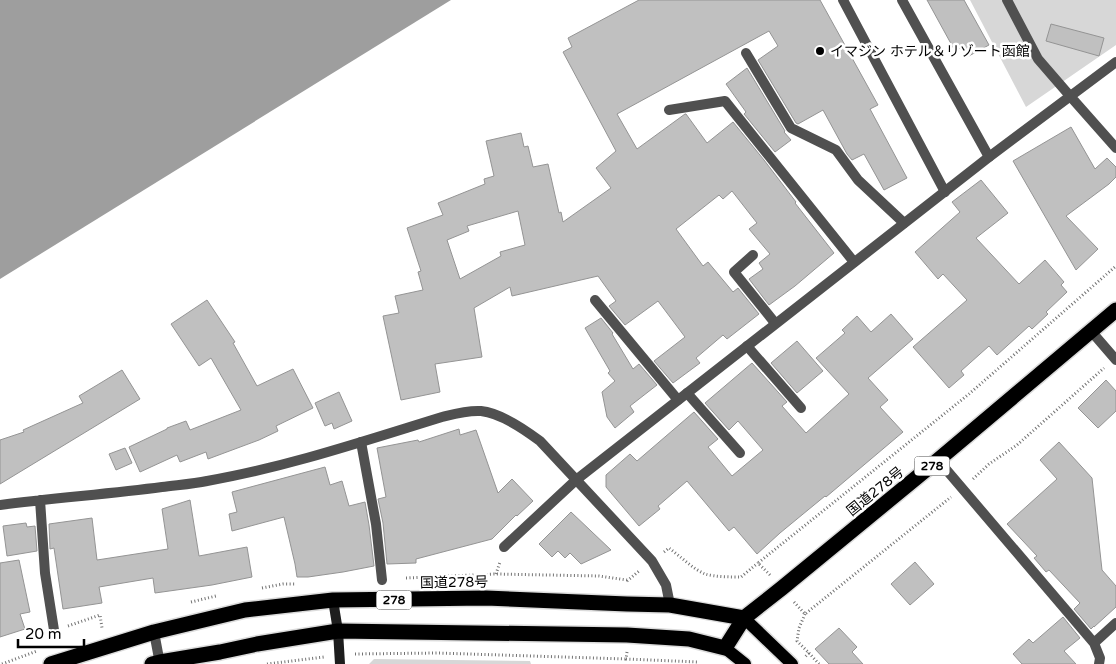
<svg xmlns="http://www.w3.org/2000/svg" width="1116" height="664" font-family="'Varela Round','Noto Sans JP',sans-serif">
  <style>
    .green { fill: #d7d7d7 }
    .water { fill: #9e9e9e }
    .building { fill: #c0c0c0; stroke: #949494; fill-rule: evenodd }
    .lines { fill: none; stroke-linecap: round; stroke-linejoin: round }
    .primary-casing { stroke: #dbdbdb; stroke-width: 15 }
    .highway-casing { stroke: #dbdbdb; stroke-width: 18 }
    .path { stroke: #727272; stroke-width: 3; stroke-dasharray: 1 2.5; stroke-linecap: butt }
    .lane { stroke: #505050; stroke-width: 10 }
    .street { stroke: #505050; stroke-width: 10 }
    .secondary { stroke: #1d1d1d; stroke-width: 10 }
    .primary { stroke: #000; stroke-width: 12 }
    .highway { stroke: #000; stroke-width: 15 }
    .poi-dot { fill: #000; stroke: #fff; stroke-width: 2 }
    .labels { text-anchor: middle; stroke-width: 5; stroke-linejoin: round; paint-order: stroke }
    .shield { fill: #fff; stroke: #4c4c4c; stroke-width: 1 }
    .shield-label { font-size: 12px; font-weight: bold; fill: #000 }
    .poi-label { font-size: 14px; fill: #000; stroke: #fff; text-anchor: start }
    .street-label { font-size: 14px; fill: #000; stroke: #fff }
  </style>
  <rect width="100%" height="100%" fill="#fff"/>
  <path class="green" d="M970,0H1116V45L1026,107Z
    M374,659L530,661L531,664H369Z"/>
  <path class="water" d="M0,0H451L0,279Z"/>
  <path class="building" d="M639,0H820L878,105L870,109L907,178L884,190L864,154L852,160L847,154L823,110L798,124L796,123L758,60L778,46L769,31L617,114L637,149L685,114H686L707,143L733,122L764,160L796,202L795,203L834,253L795,286L769,305L749,279L763,269L759,263L770,254L749,229L757,223L732,191L723,199L719,195L676,229L703,266L708,262L733,292L738,288L759,314L727,339L723,335L696,358L700,363L673,383L654,361L685,337L658,301L625,325L609,306L616,301L598,276L512,296L510,287L474,308L482,357L435,364L440,392L401,400L383,316L399,313L395,296L423,290L418,272L421,271L407,228L443,215L438,203L485,184L484,179L494,176L486,141L521,133L524,147L528,146L533,167L548,164L559,213L561,212L563,222L611,188L596,168L616,151L563,52L572,47L568,38ZM518,211L525,245L500,252L501,256L460,279L447,240L469,231L467,226Z
    M927,0H964L989,45L967,57L962,47L955,51Z
    M1051,24L1104,38L1099,56L1046,41Z
    M747,68L785,131L784,132L791,140L775,152L744,114L746,112L726,84Z
    M1071,127L1095,169L1107,158L1116,167V177L1109,184L1066,216L1098,249L1076,270L1013,161Z
    M981,180L1008,213L976,238L1019,284L1045,260L1064,282L1061,285L1067,292L1046,312L1048,314L1032,329L1029,326L997,355L989,346L961,371L964,375L949,388L913,347L967,300L943,274L938,279L915,252L960,212L952,202Z
    M207,300L235,342L233,343L257,386L293,369L313,408L276,426L278,431L259,440L208,459L206,452L180,462L177,455L140,472L129,447L167,429V428L186,421L190,430L241,410L211,358L199,366L171,324Z
    M891,314L913,339L868,378L888,400L880,407L903,432L826,497L825,496L780,533L757,554L734,527L729,531L687,481L658,506L660,509L639,526L606,487V475L630,454L637,461L694,412L718,439L708,447L732,476L763,450L738,421L729,430L705,403L752,363L787,402L782,406L806,433L849,394L816,358L845,333L842,330L857,316L871,332Z
    M601,318L613,333L612,334L633,369L639,364L657,385L630,406L634,412L615,428L607,417L602,392L615,381L608,373L610,371L585,328Z
    M797,341L823,371L797,393L771,363Z
    M122,370L140,399L0,484V440L24,432L23,430L83,403L79,396Z
    M1106,380L1116,391V411L1098,428L1078,408Z
    M339,392L352,421L334,429L332,423L325,426L315,403Z
    M459,429L460,435L476,430L498,493L512,479L533,501L517,516L516,515L492,539L416,559V563L387,564L383,523L378,499L386,497L377,448L418,440L419,442Z
    M1059,442L1092,478L1102,570L1116,586V607L1094,627V626L1091,629L1074,609L1080,603L1049,570L1046,572L1034,558L1037,556L1007,524L1057,479L1040,460Z
    M125,448L132,463L116,470L109,454Z
    M325,467L330,485L342,481L349,506L365,502L369,525L374,566L343,572L308,577H297L295,564L284,517L232,531L229,514L237,512L232,492Z
    M190,500L199,556L247,547L252,577L212,585L155,593L153,578L99,587L102,603L63,609L54,548L50,549L49,524L92,518L97,560L168,549L162,509Z
    M571,512L611,550L581,564L570,553L565,558L558,551L552,557L539,544Z
    M26,523L27,527L35,526L37,551L7,556L3,526Z
    M19,560L30,612L20,614L25,629L0,637V563Z
    M915,562L934,584L910,605L891,584Z
    M1063,617L1080,638L1064,651L1076,664H1022L1013,654L1029,639L1033,643Z
    M839,628L857,647L852,652L863,664H829L815,649Z"/>
  <g class="lines">
    <g class="primary-casing">
      <path id="primary" d="M744,618L792,664
        M725,648L745,664"/>
    </g>
    <g class="highway-casing">
      <path id="highway" d="M51,664L154,632L245,610L333,600L486,598L627,604L670,605L744,618
        M152,664L160,662L220,652L257,644L338,631L627,635L689,639L725,648L744,618L782,588L938,460L1116,310"/>
    </g>
    <path class="path" d="M973,479L989,464L1017,445L1104,368
      M664,552L669,548C680,556 693,569 705,574C715,577 731,577 741,577L758,563
      M496,574L500,562
      M770,575L758,563L969,394L1116,266
      M406,578L496,574L599,576L627,580
      M627,581L639,571
      M262,588L283,584H295
      M191,602L216,596
      M794,602L805,614L951,497
      M805,614L799,628L797,641L809,653L805,657
      M68,626L100,615L102,628
      M627,652L626,659L698,662
      M809,653L819,664
      M355,654L437,653L626,659
      M2,664L37,651
      M267,664L324,657"/>
    <path class="lane" d="M843,0L945,192
      M902,0L989,157
      M1007,0L1038,59L1070,96
      M746,53L791,128L836,150L858,180L904,223
      M669,110L725,101L854,262
      M753,255L734,272L775,323
      M595,300L678,400
      M747,346L801,408
      M687,393L740,453
      M361,442L376,524L382,580
      M504,547L576,480"/>
    <path class="street" d="M1070,96L1116,148
      M1091,331L1116,360
      M938,460L1094,643
      M576,480L989,157L1116,62
      M40,500L45,573L54,630
      M0,505C54,498 108,494 162,487C177,485 193,484 207,481C287,467 364,441 442,417C454,414 468,410 481,411C501,413 524,429 540,441L652,561L666,585L670,605
      M154,632L160,664
      M1099,664L1100,658L1094,643L1116,623"/>
    <path class="secondary" d="M333,600L338,631L340,664"/>
    <use href="#primary" class="primary"/>
    <use href="#highway" class="highway"/>
  </g>
  <circle class="poi-dot" cx="820" cy="51" r="5"/>
  <g class="labels">
    <g class="shield">
      <rect x="914.5" y="456.5" width="35" height="19" rx="4"/>
      <rect x="376.5" y="590.5" width="35" height="19" rx="4"/>
    </g>
    <g class="shield-label">
      <text x="932" y="470">278</text>
      <text x="394" y="604">278</text>
    </g>
    <g class="poi-label">
      <text x="830" y="56">イマジン ホテル＆リゾート函館</text>
    </g>
    <g class="street-label">
      <text transform="translate(875 491) rotate(-39)" y="5">国道278号</text>
      <text transform="translate(454 582) rotate(-1)" y="5">国道278号</text>
    </g>
  </g>
  <path d="M18 639v8h66v-8" fill="none" stroke="#000000" stroke-width="2.5"/>
  <text x="25" y="639" font-size="15" fill="#000000" stroke="#ffffff" stroke-width="4" paint-order="stroke">20 m</text>
</svg>
